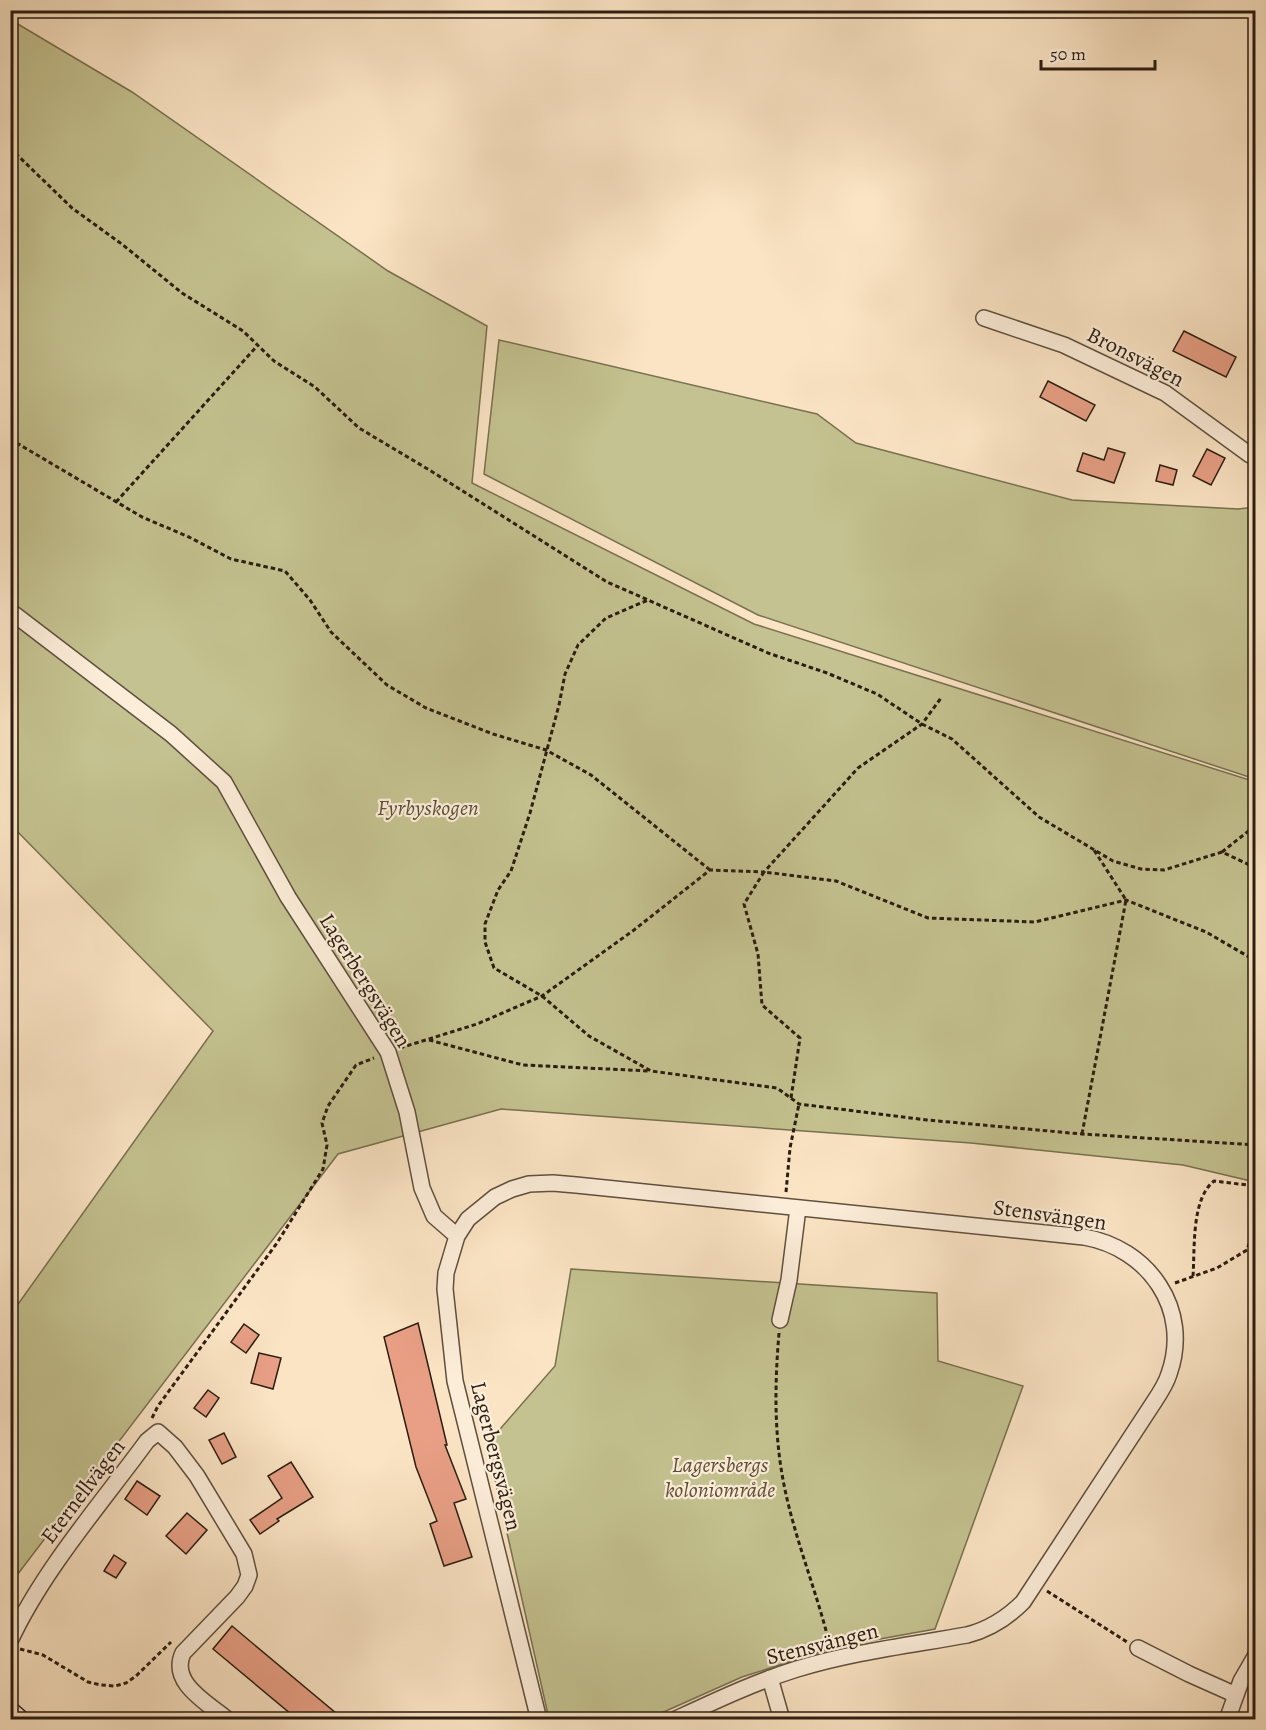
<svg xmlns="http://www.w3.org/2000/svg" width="1266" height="1730" font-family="Alegreya,serif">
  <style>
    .green { fill: #c4c290; stroke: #787050; stroke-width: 1.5 }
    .building { fill: #e89f85; stroke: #2b1d11; stroke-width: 1.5 }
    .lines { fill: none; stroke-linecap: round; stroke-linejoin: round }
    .street-casing { stroke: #5f4f3e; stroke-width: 18 }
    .secondary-casing { stroke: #2b1d11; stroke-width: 24 }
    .path { stroke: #2b1d11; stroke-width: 3; stroke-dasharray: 4.5 3; stroke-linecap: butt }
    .street { stroke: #fcedd9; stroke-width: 15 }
    .secondary { stroke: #fcedd9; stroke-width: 21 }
    .labels { text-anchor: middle; stroke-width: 4.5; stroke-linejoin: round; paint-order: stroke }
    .street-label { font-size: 22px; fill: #2b1d11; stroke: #fcedd9 }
    .park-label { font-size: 22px; font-style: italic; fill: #594f37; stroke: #fcedd9 }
  </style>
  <rect width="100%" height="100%" fill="#fbe4c4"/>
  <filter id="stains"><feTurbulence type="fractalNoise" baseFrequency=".00333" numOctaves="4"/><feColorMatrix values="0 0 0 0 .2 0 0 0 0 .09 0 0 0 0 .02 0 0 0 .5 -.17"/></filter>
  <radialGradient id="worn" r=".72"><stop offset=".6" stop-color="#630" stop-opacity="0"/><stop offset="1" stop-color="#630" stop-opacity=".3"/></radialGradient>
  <path class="green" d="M11,20L132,92L388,271L487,326L472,483L754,624L1256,782L1255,1182L1183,1165L971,1143L501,1109L338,1154L11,1583V1314L213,1031L11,825Z
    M499,340L817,414L856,443L1072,500L1238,509L1255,507V779L758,615L484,474Z
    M571,1269L937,1293L938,1361L1023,1386L935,1629L836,1647L742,1677L648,1719H549L487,1444L555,1366Z"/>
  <path class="building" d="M1184,331L1236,357L1226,377L1173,351Z
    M1048,381L1095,405L1086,421L1040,397Z
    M1108,448L1125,453L1114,483L1077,471L1083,453L1104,460Z
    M1207,449L1225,458L1211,485L1193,476Z
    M1160,465L1177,470L1173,485L1156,481Z
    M418,1323L447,1445H445L466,1499L454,1503L472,1557L444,1566L430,1524L437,1521L416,1467L384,1337Z
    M244,1324L259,1335L246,1353L231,1342Z
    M259,1353L281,1358L273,1389L251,1383Z
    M208,1390L219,1398L206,1417L194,1408Z
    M224,1433L236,1457L222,1464L209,1440Z
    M291,1462L313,1497L277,1519L279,1521L260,1534L250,1520L282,1498L268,1476Z
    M137,1481L160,1496L147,1515L125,1499Z
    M187,1513L207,1530L186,1554L166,1536Z
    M114,1555L126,1563L116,1578L104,1571Z
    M232,1626L343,1719H297L213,1649Z"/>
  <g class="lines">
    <g class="street-casing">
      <path id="street" d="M984,318L1064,345L1165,393L1250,455H1256
        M10,611L171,734L224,782L288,897L388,1052L407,1112L422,1188L434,1216L457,1236
        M780,1320L789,1280L798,1208
        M10,1641C43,1570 101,1504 147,1441L158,1432L175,1447L197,1476L244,1554L249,1575L245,1586L237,1597L183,1653C169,1683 208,1703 228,1720
        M1138,1648L1189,1674L1236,1695
        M770,1678L782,1720
        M539,1720L455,1381L445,1289L446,1273L457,1236L468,1219L495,1197L512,1189L529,1184L553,1183L576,1185L1084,1237C1148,1248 1192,1309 1169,1374C1166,1384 1160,1393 1154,1402L1023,1602C1007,1618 990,1629 967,1635C911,1645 852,1652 797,1669C755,1682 715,1701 674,1720
        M1227,1720L1241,1681L1256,1655"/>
    </g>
    <g class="secondary-casing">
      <path id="secondary" d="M10,1713L18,1720"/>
    </g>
    <path class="path" d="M10,148L72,208L123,245L182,293L243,331L274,361L315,387L359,428L431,471L607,582L648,600
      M10,439L142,517L189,537L231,559L285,571L310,600L331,632L387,685L426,708L493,734L546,750L591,775L710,870
      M116,502L258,345
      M1222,852L1256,825
      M1256,868L1222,852L1164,870L1141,869L1113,861L1039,817L952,739L922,724L877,694L827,673L768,653L648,600L606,618L578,645L565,674L559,705L530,813L511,871L498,890L485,924V942L494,968L542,996L589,1036L651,1071L777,1088L799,1104L927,1120L1082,1134L1256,1145
      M429,1040L523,1065L650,1071
      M400,1048L477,1024L542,996L634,930L710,870L764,872L858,768L922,724L941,698
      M791,1098L800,1038L762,1005L758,954L744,904L764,872L836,881L928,918L1035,922L1126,900L1206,932L1256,961
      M1082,1134L1126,900L1094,850
      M786,1192L790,1148L799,1104
      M1193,1276C1195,1249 1191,1199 1214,1181L1256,1186
      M1175,1283L1217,1268L1247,1250L1256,1222
      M779,1333C775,1381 774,1427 782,1474C792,1533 816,1588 830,1646
      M152,1418L158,1406L277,1243L323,1169L327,1145L322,1123L328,1106L356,1065L374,1058
      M1047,1591L1127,1642
      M20,1649L43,1655L88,1682L101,1685L115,1686L126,1683L136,1676L171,1642"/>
    <use href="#street" class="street"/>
    <use href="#secondary" class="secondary"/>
  </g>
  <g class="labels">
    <g class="street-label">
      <text transform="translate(1136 356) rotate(27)" y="8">Bronsvägen</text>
      <text transform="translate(366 980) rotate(58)" y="8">Lagerbergsvägen</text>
      <text transform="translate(1050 1214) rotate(8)" y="8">Stensvängen</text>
      <text transform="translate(497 1456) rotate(76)" y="8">Lagerbergsvägen</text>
      <text transform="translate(82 1491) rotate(-53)" y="8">Eternellvägen</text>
      <text transform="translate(822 1643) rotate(-14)" y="8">Stensvängen</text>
    </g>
    <g class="park-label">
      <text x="428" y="815">Fyrbyskogen</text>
      <text x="720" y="1472">Lagersbergs<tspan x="720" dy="25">koloniområde</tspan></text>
    </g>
  </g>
  <rect width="1266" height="1730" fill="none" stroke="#fbe4c4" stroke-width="36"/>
  <rect x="12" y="12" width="1242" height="1706" fill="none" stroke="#2b1d11" stroke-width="3"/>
  <rect x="18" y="18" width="1230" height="1694" fill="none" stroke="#2b1d11" stroke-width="1.5"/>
  <path d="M1041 60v9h114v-9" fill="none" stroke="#2b1d11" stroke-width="3"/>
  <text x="1050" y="60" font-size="18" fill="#2b1d11" stroke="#fcedd9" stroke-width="4.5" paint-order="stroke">50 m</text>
  <rect width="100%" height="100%" filter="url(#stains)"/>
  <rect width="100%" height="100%" fill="url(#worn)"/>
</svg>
